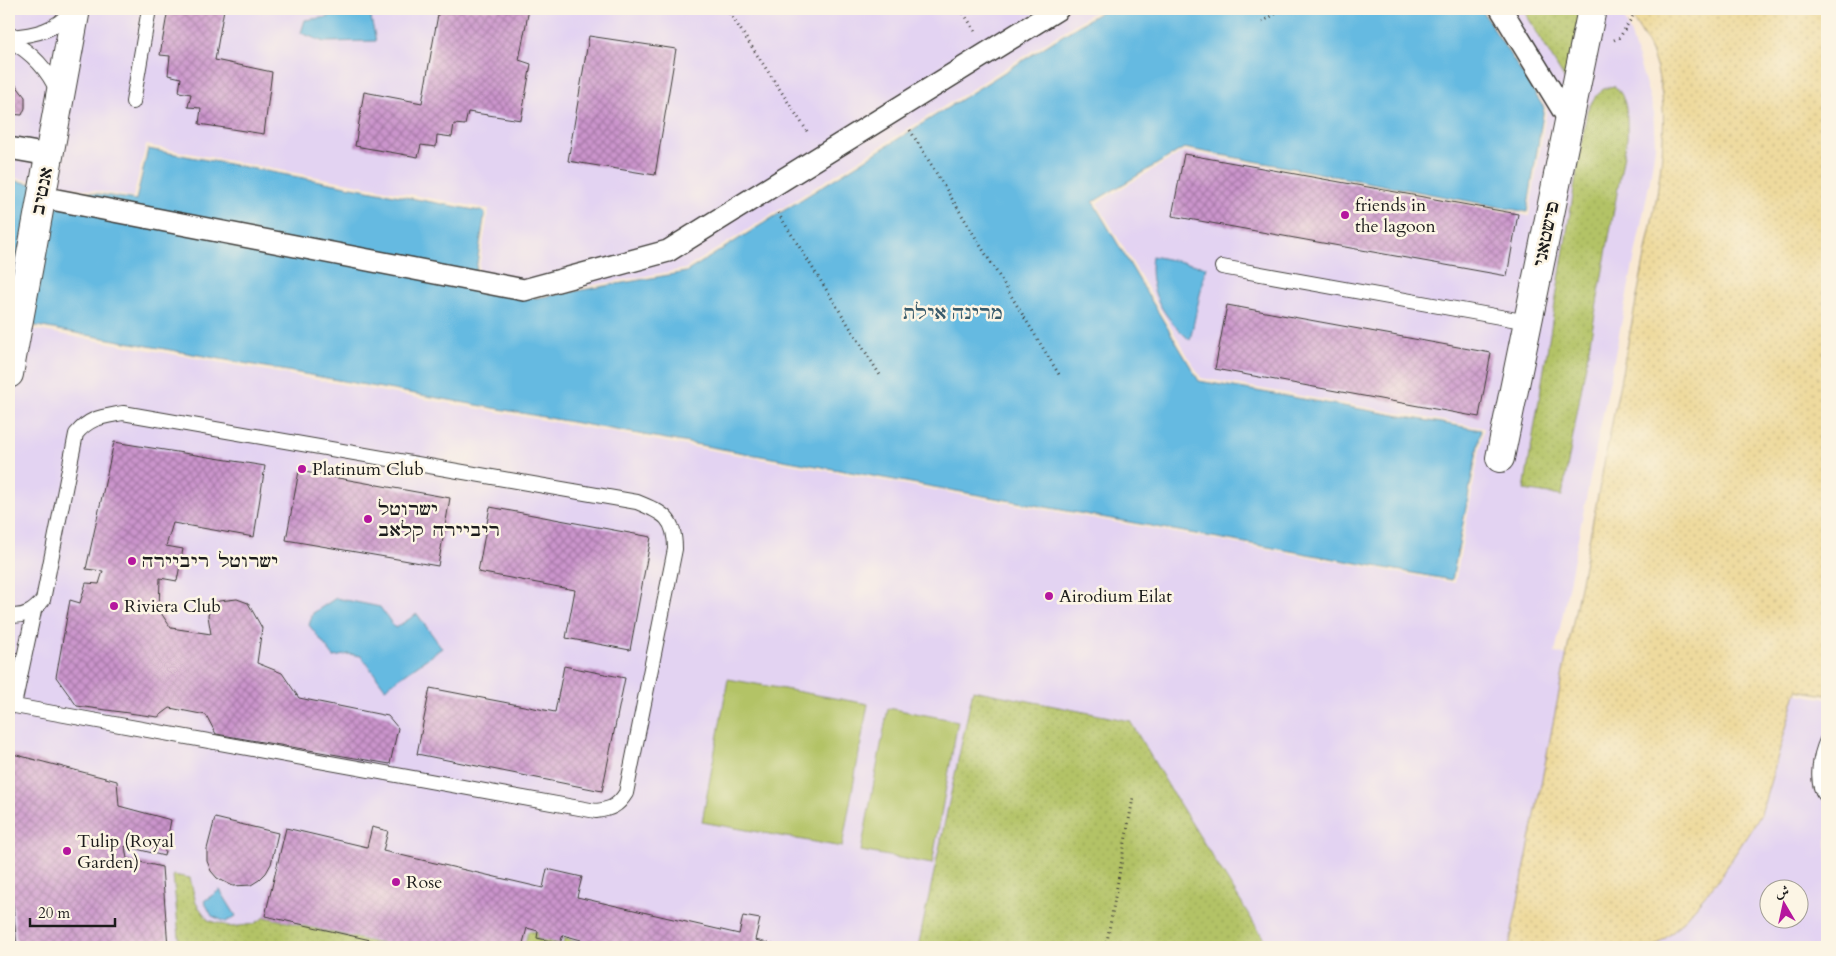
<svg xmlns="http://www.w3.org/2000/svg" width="1836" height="956" font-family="Cardo,Amiri,'Frank Ruhl Libre',serif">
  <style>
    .built { fill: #e3d3f2; fill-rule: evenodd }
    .green { fill: url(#green-dots); stroke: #687041 }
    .sand { fill: url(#sand-dots); stroke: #857b5d }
    .pitch { fill: #b3c366; stroke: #687041 }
    .water { fill: #65bae1; stroke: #406b7e }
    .building { fill: url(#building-cross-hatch) }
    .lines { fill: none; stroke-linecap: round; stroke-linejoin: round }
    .service-casing { stroke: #3d3b37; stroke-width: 16 }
    .pedestrian-casing { stroke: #3d3b37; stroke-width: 24 }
    .minor-casing { stroke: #3d3b37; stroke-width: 30 }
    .path { stroke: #3d3b37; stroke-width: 3; stroke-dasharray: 1 4; stroke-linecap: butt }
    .service { stroke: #fff; stroke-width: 14 }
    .pedestrian { stroke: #fff; stroke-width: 21 }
    .minor { stroke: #fff; stroke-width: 28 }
    .poi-dot { fill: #b5179e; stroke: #fcf5e5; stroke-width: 2 }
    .labels { text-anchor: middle; stroke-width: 5; stroke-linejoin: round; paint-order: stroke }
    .street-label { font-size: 18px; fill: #1c1c1c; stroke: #fcf5e5 }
    .poi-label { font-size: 18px; fill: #1c1c1c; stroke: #fcf5e5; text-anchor: start }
    .water-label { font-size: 19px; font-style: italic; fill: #395b6b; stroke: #fcf5e5 }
  </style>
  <defs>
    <pattern id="green-dots" width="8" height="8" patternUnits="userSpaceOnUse" patternTransform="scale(1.25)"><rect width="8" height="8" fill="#b3c366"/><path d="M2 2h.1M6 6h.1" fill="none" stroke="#99a758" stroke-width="1.8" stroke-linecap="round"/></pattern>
    <pattern id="sand-dots" width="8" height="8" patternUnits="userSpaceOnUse" patternTransform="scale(1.25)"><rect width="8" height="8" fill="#eeda9e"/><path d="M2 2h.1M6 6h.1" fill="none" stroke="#ccba88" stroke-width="1.8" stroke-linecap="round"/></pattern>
    <pattern id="building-cross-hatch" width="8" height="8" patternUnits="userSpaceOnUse" patternTransform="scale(1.25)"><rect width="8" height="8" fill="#cb94cc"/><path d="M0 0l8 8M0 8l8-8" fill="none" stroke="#a478a5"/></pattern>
  </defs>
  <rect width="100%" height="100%" fill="#fcf5e5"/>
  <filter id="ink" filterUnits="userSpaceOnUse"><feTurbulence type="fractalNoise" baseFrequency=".02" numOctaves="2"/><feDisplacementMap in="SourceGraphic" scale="10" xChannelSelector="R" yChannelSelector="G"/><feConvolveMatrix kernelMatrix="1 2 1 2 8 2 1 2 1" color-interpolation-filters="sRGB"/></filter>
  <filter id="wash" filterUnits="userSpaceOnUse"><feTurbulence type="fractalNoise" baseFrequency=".0096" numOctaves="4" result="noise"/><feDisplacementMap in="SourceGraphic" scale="20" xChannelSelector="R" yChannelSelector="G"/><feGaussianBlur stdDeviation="1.12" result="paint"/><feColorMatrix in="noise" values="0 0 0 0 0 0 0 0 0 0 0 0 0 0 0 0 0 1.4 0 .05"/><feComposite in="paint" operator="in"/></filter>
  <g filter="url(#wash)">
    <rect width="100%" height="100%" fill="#f9e9d3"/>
    <path class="built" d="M9,9H1099L685,269L536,295L476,286L489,209L146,145L133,197L9,177Z
      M1485,9H1620L1631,35L1653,109L1655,146L1650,180L1555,653L1827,699V947H9V325L1455,583L1484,428L1201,378L1097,203L1184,151L1529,216L1547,108ZM1768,888H1798V918H1768Z"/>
    <path class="green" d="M1523,9H1583L1565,80Z
      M1614,86C1629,97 1627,120 1627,138L1562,496L1524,490L1587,111C1594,98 1598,88 1614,86Z
      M973,690L1130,721L1172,792L1269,947H918Z
      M173,875L190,878L196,903L208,920L232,927L254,924L265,917L394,947H180Z
      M528,931L537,932L536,939L563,945L564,938L577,942L576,947H524Z"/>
    <path class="sand" d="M1628,9H1827V695L1797,690L1761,814L1719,879L1673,932L1654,947H1509L1656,200C1664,149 1670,98 1650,49C1644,35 1634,23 1628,9Z"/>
    <path class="pitch" d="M728,679L868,704L842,847L702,822Z
      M888,708L958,721L932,864L861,851Z"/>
    <path class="water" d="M330,9H374L371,18L376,41L324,42L301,33L305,20L329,17Z
      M1105,9H1481L1544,108L1527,212L1184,148L1093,202L1199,381L1481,430L1452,580L9,321V180L136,200L148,149L485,212L473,289L536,298L686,272Z
      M1152,256L1206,267L1190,340C1163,317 1147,292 1152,256Z
      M336,598L380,607L395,628L417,614L442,648L385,688L361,656L349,654L334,657L309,625L313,613Z
      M220,890L236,916L226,922L212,916L204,901Z"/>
    <g id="blocks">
      <path class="building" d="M168,9H224L215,60L272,72L264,134L199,124L201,108L188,107L191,94L179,92L181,78L168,75L170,56L160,55Z
        M439,9H529L519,60L531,64L521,120L468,112L465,125L454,124L452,137L437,135L436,147L421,145L418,157L355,146L364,92L422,103Z
        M589,36L676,49L655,175L568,161Z
        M9,76L25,97V108L22,115L9,114Z
        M1184,154L1518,214L1507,276L1172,216Z
        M1227,305L1491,353L1479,417L1215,369Z
        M114,442L265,466L254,537L173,523L166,546L183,549L177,581L160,578L159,610L171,628L211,634L208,616L210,608L219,601L237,599L248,603L262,628L257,663L282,673L299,698L388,716L398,728L390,764L216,734L206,715L170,708L158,717L77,706L56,677L70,600L80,603L86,583L99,584L103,571L86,569Z
        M299,471L450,498L438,566L286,540Z
        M490,507L651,537L630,650L566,638L575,590L478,572Z
        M564,666L625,678L602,791L417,754L430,688L555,712Z
        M9,753L117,781L119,806L171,820L164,856L125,846L127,859L162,867L168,947H17L9,863Z
        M215,818L278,833L271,864L266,873L259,880L251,885L233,886L217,878L211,871L207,861V849Z
        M372,827L388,831L383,851L543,888L547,869L582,877L577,897L739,934L743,916L760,919L755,940L784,947H579L581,940L563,935L560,943L537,938L538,931L527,928L522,947H401L265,916L286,828L367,847Z"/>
    </g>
  </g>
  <g filter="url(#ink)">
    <use href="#blocks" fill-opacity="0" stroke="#3d3b37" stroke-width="1"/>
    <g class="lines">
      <g class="service-casing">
        <path id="service" d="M9,37C34,35 57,31 72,9
          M9,40C31,52 48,69 58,93
          M133,102L149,9
          M1222,267L1528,322
          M9,615C24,618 34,611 43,600L76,434C90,417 102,417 123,413L637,502C664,513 675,518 675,549L626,793C618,806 611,809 596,811L9,705
          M14,705L34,611
          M1827,740C1821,753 1813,785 1827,796"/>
      </g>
      <g class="pedestrian-casing">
        <path id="pedestrian" d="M1501,9L1569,120
          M9,148L49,155
          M41,197L524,290L668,251L1058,9"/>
      </g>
      <g class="minor-casing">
        <path id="minor" d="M9,374L76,9
          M1500,458L1592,9"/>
      </g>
      <path class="path" d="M727,9L809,134
        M961,9L975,31
        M1262,22L1283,9
        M1614,40L1620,37L1637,9
        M910,130L1060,376
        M778,213L880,375
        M1106,947L1133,798"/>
      <use href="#service" class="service"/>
      <use href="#pedestrian" class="pedestrian"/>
      <use href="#minor" class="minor"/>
    </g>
  </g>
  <g class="poi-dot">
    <circle cx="1345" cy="215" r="5"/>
    <circle cx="302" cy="469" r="5"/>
    <circle cx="368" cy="519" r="5"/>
    <circle cx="132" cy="561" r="5"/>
    <circle cx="1049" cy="596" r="5"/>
    <circle cx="114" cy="606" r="5"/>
    <circle cx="67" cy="851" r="5"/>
    <circle cx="396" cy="882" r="5"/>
  </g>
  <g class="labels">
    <g class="street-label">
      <text transform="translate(42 191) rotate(-79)" y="6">אנטיב</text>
      <text transform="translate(1546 234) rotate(-78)" y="6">פישטאני</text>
    </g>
    <g class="poi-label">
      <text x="1355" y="211">friends in<tspan x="1355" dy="21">the lagoon</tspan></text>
      <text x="312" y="475">Platinum Club</text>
      <text x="378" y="515">ישרוטל<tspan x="378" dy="21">ריביירה קלאב</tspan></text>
      <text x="142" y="567">ישרוטל ריביירה</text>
      <text x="1059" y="602">Airodium Eilat</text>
      <text x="124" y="612">Riviera Club</text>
      <text x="77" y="847">Tulip (Royal<tspan x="77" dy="21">Garden)</tspan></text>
      <text x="406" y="888">Rose</text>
    </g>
    <g class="water-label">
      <text x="953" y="319">מרינה אילת</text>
    </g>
  </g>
  <rect width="1836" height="956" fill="none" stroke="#fcf5e5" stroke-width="30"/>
  <g transform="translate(1784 904) rotate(351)"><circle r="24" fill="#fcf5e5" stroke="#a29e95"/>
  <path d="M0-4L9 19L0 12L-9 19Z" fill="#b5179e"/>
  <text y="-8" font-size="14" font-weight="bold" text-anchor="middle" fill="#1c1c1c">ش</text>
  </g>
  <path d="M30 918v8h85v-8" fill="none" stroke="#1c1c1c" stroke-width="2.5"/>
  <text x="38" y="918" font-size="15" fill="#1c1c1c" stroke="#fcf5e5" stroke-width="4" paint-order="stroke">20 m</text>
</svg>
